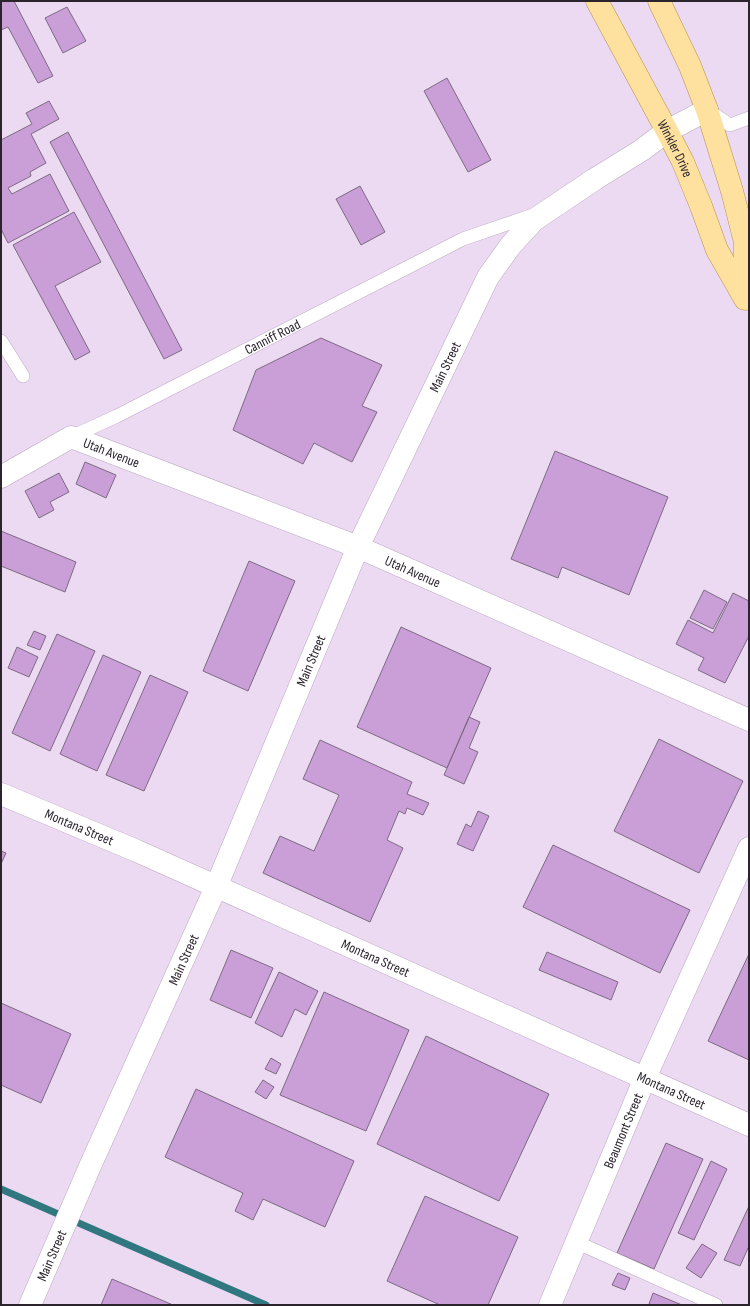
<svg xmlns="http://www.w3.org/2000/svg" width="750" height="1306" font-family="'Sofia Sans Condensed',sans-serif">
  <style>
    .lines { fill: none; stroke-linecap: round; stroke-linejoin: round }
    .stream { stroke: #317780; stroke-width: 7 }
    .building { fill: #ca9fd8; stroke: #7c6b82 }
    .service-casing { stroke: #bca9c2; stroke-width: 14 }
    .minor-casing { stroke: #bca9c2; stroke-width: 23 }
    .tertiary-casing { stroke: #bca9c2; stroke-width: 23 }
    .primary-casing { stroke: #b4924e; stroke-width: 23 }
    .service { stroke: #fff; stroke-width: 13 }
    .minor { stroke: #fff; stroke-width: 22 }
    .tertiary { stroke: #fff; stroke-width: 22 }
    .primary { stroke: #fee19f; stroke-width: 22 }
    .labels { text-anchor: middle; stroke-width: 3; stroke-linejoin: round; paint-order: stroke }
    .street-label { font-size: 14px; fill: #2b242d; stroke: #ecd9f2 }
  </style>
  <rect width="100%" height="100%" fill="#ecd9f2"/>
  <g class="lines">
    <path class="stream" d="M1,1189L266,1305"/>
  </g>
  <path class="building" d="M1,1H14L53,76L38,83L8,27L1,30Z
    M67,7L86,41L63,53L45,18Z
    M447,78L491,160L468,172L424,91Z
    M49,101L59,119L31,134L46,163L30,172L31,176L8,188L12,194L50,174L69,211L8,243L1,229V140L32,124L26,113Z
    M68,132L182,350L164,359L50,142Z
    M360,186L385,232L361,245L336,199Z
    M74,212L101,262L55,286L90,352L75,360L13,245Z
    M321,338L382,365L362,406L377,412L352,462L314,443L303,464L233,430L256,370Z
    M555,451L668,497L629,595L562,567L558,578L511,559Z
    M85,462L116,475L106,498L76,484Z
    M59,473L69,492L50,502L54,510L39,518L25,491Z
    M1,531L76,562L65,592L1,566Z
    M249,561L295,581L248,691L203,671Z
    M704,590L727,602L713,629L690,618Z
    M733,593L749,601V636L725,683L698,670L704,658L676,644L688,620L713,633Z
    M401,627L491,668L447,768L357,727Z
    M34,631L46,636L40,650L27,645Z
    M57,634L95,651L50,751L12,733Z
    M17,647L38,657L29,677L8,668Z
    M103,655L141,672L97,771L60,754Z
    M150,675L188,692L144,791L106,775Z
    M469,717L480,722L469,748L478,752L464,784L444,775Z
    M659,739L743,781L699,873L614,831Z
    M320,740L412,782L407,794L429,803L423,815L407,808L405,814L399,811L387,840L403,848L370,922L263,873L280,836L314,851L339,795L303,779Z
    M478,811L489,816L473,851L457,844L466,824L471,827Z
    M553,845L690,910L660,973L523,907Z
    M1,851L6,853L1,864Z
    M231,950L273,968L251,1018L210,1000Z
    M547,952L618,982L611,1000L539,970Z
    M749,954V1060L708,1041Z
    M279,972L318,991L306,1015L295,1009L282,1037L255,1023Z
    M324,992L409,1030L366,1131L280,1095Z
    M1,1003L71,1034L41,1103L1,1085Z
    M426,1036L549,1094L499,1201L377,1144Z
    M271,1058L281,1064L276,1074L265,1069Z
    M263,1080L274,1087L266,1099L255,1092Z
    M196,1089L354,1161L325,1227L263,1199L253,1220L235,1211L243,1193L165,1157Z
    M666,1143L703,1159L654,1269L617,1253Z
    M711,1161L727,1169L694,1240L678,1233Z
    M425,1196L518,1237L488,1305H440L387,1281Z
    M749,1206V1246L740,1266L724,1260Z
    M702,1244L717,1253L701,1278L686,1268Z
    M618,1273L630,1278L625,1290L612,1285Z
    M112,1279L173,1305H101Z
    M653,1293L682,1305H652L649,1304Z"/>
  <g class="lines">
    <g class="service-casing">
      <g id="service">
        <path d="M707,110L730,125L749,118"/>
        <path d="M1,341L23,376"/>
        <path id="s1" d="M71,437L117,416L463,239L536,214"/>
        <path d="M576,1242L716,1305"/>
      </g>
    </g>
    <g class="minor-casing">
      <g id="minor">
        <path id="s2" d="M1,477L71,437L358,547L749,720"/>
        <path id="s3" d="M1,794L137,851L749,1125"/>
        <path id="s4" d="M550,1305L645,1078L749,848"/>
      </g>
    </g>
    <g class="tertiary-casing">
      <g id="tertiary">
        <path id="s5" d="M30,1305L91,1164L216,887L358,547L488,277L511,245L534,220L595,179L642,150L667,131L707,110"/>
      </g>
    </g>
    <g class="primary-casing">
      <g id="primary">
        <path id="s6" d="M597,1L667,131L683,162L701,206L717,250L745,299"/>
        <path d="M659,1L690,66L707,110L732,191L745,242V298"/>
      </g>
    </g>
    <use href="#service" class="service"/>
    <use href="#minor" class="minor"/>
    <use href="#tertiary" class="tertiary"/>
    <use href="#primary" class="primary"/>
  </g>
  <g class="labels">
    <g class="street-label">
      <text dy="5" stroke="none"><textPath href="#s6" startOffset="167">Winkler Drive</textPath></text>
      <text dy="5" stroke="none"><textPath href="#s1" startOffset="225">Canniff Road</textPath></text>
      <text dy="5" stroke="none"><textPath href="#s5" startOffset="1026">Main Street</textPath></text>
      <text dy="5" stroke="none"><textPath href="#s2" startOffset="124">Utah Avenue</textPath></text>
      <text dy="5" stroke="none"><textPath href="#s2" startOffset="448">Utah Avenue</textPath></text>
      <text dy="5" stroke="none"><textPath href="#s5" startOffset="703">Main Street</textPath></text>
      <text dy="5" stroke="none"><textPath href="#s3" startOffset="85">Montana Street</textPath></text>
      <text dy="5" stroke="none"><textPath href="#s3" startOffset="409">Montana Street</textPath></text>
      <text dy="5" stroke="none"><textPath href="#s5" startOffset="378">Main Street</textPath></text>
      <text dy="5" stroke="none"><textPath href="#s3" startOffset="733">Montana Street</textPath></text>
      <text dy="5" stroke="none"><textPath href="#s4" startOffset="189">Beaumont Street</textPath></text>
      <text dy="5" stroke="none"><textPath href="#s5" startOffset="54">Main Street</textPath></text>
    </g>
  </g>
  <rect width="750" height="1306" fill="none" stroke="#2b242d" stroke-width="4"/>
</svg>
